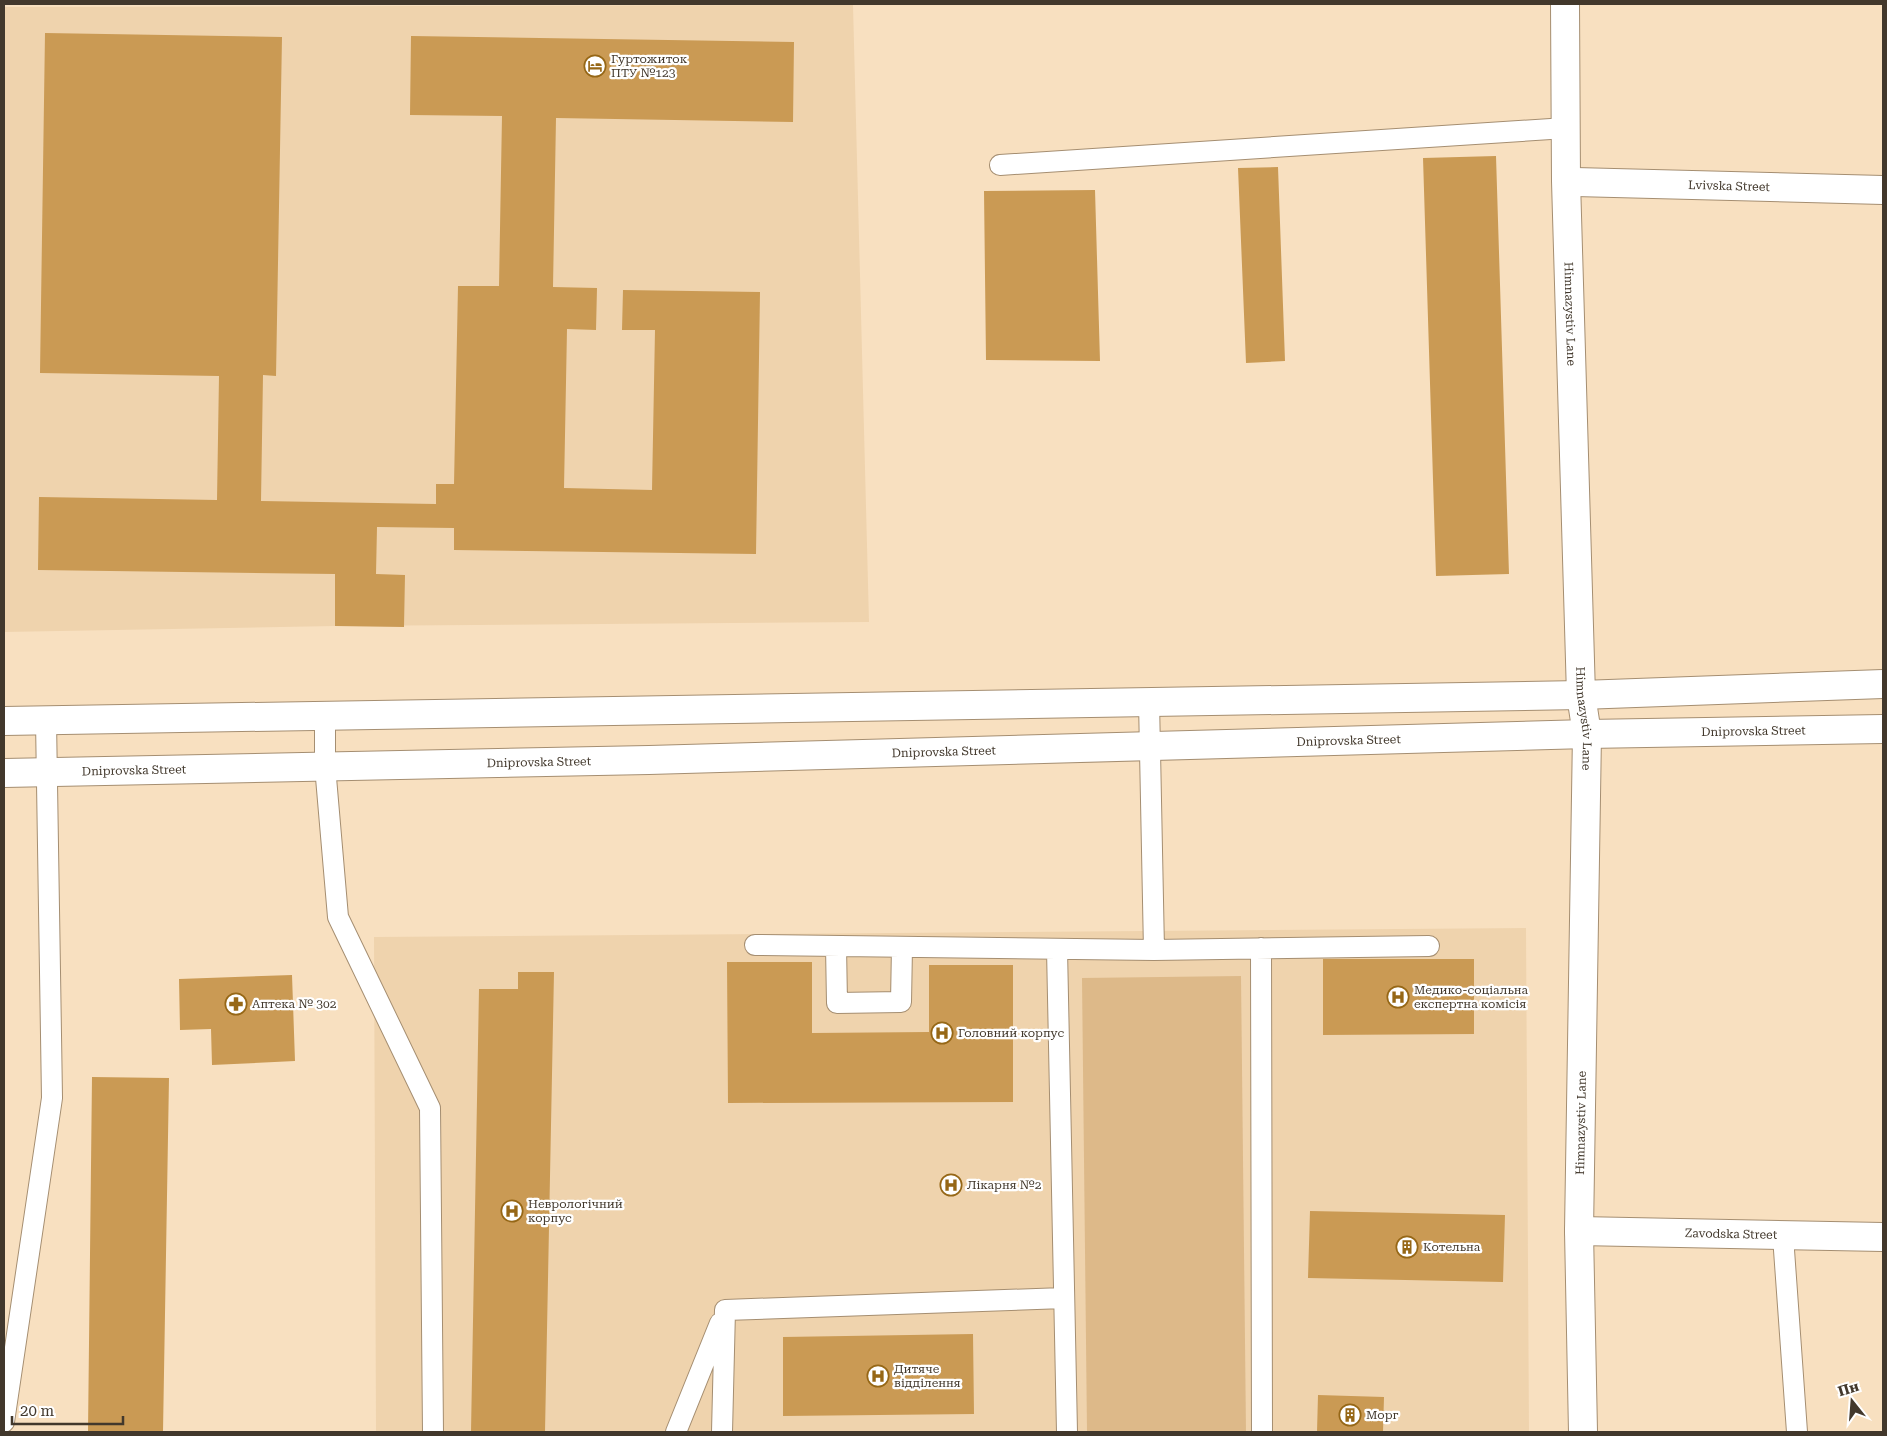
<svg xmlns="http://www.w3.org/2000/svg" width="1887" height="1436" font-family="'Roboto Serif',serif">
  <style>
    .built { fill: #efd3ad }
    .green { fill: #ddb989 }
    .building { fill: #ca9a54 }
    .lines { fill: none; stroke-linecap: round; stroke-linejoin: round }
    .service-casing { stroke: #a58e71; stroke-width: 22 }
    .minor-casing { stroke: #a58e71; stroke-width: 30 }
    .tertiary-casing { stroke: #a58e71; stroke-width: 30 }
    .service { stroke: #fff; stroke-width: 20 }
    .minor { stroke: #fff; stroke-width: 28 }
    .tertiary { stroke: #fff; stroke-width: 28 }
    .labels { text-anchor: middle; stroke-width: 4.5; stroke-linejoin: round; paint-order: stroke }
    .poi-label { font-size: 12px; fill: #42382c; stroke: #fff; text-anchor: start }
    .street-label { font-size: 12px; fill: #42382c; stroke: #fff }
  </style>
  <rect width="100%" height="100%" fill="#f8e0c0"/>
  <path class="built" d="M853,5L869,622L335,626L4,632V7Z
    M1526,928L1529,1432H376L374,937Z"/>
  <path class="green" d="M1241,976L1246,1432H1087L1082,978Z"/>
  <path class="building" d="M45,33L282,37L276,376L263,375L261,501L436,504V484H454L458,286H499L502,116L410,115L411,36L794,42L793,122L556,118L553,287L597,288L596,330L567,329L564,488L652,490L655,330H622L623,290L760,292L756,554L454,550V528L377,527L376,574L405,575L404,627L335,626V574L38,570L39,497L217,500L219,376L40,373Z
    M1496,156L1509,574L1436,576L1423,158Z
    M1278,167L1285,361L1246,363L1238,168Z
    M1095,190L1100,361L986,360L984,191Z
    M1323,959H1474V1034L1323,1035Z
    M727,962H812V1033L929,1032V965H1013V1102L728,1103Z
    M518,972H554L545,1432H471L479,989H518Z
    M292,975L295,1061L212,1065L211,1029L180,1030L179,979Z
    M92,1077L169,1078L163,1432H88Z
    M1310,1211L1505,1215L1503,1282L1308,1278Z
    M973,1334L974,1414L783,1416V1337Z
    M1318,1395L1384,1397L1383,1432H1317Z"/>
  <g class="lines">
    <g class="service-casing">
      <path id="service" d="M1000,165L1566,128
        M325,714V766L338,917L430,1108L433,1432
        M755,945L1154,950L1149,701
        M836,946L837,1003L901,1002L902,947
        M1261,948L1262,1432
        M1057,949L1067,1432
        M1154,950L1429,946
        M1783,1236L1797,1432
        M4,1422L52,1098L46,720
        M676,1432L720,1323
        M722,1432L725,1310L1064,1298"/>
    </g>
    <g class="minor-casing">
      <g id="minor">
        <path id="s1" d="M1565,4L1566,181L1581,695L1587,734L1579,1231L1583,1432"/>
        <path id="s2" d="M1575,182L1883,190"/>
        <path id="s3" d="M1579,1231L1883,1237"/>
      </g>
    </g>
    <g class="tertiary-casing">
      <g id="tertiary">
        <path d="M4,721L1581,695L1883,684"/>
        <path id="s4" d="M4,773L649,760L1587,734L1883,729"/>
      </g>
    </g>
    <use href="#service" class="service"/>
    <use href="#minor" class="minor"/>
    <use href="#tertiary" class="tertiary"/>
  </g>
  <defs>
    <g id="hotel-ring" transform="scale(1.125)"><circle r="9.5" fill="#fff" stroke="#966716" stroke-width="1.5"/><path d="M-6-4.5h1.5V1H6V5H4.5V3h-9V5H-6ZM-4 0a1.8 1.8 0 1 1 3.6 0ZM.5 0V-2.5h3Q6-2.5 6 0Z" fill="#966716"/></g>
    <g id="hospital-ring" transform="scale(1.125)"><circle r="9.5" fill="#fff" stroke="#966716" stroke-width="1.5"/><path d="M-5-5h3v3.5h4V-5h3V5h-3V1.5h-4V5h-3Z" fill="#966716"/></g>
    <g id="pharmacy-ring" transform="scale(1.125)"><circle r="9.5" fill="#fff" stroke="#966716" stroke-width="1.5"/><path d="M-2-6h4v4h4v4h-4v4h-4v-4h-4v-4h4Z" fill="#966716"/></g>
    <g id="building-ring" transform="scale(1.125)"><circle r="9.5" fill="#fff" stroke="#966716" stroke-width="1.5"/><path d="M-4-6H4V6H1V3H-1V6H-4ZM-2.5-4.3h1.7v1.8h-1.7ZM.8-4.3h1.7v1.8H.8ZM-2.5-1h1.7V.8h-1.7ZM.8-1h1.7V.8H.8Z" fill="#966716"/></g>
  </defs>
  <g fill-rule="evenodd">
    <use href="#hotel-ring" x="595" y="66"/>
    <use href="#hospital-ring" x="1398" y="997"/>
    <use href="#pharmacy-ring" x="236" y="1004"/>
    <use href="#hospital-ring" x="942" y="1033"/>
    <use href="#hospital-ring" x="951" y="1185"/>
    <use href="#hospital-ring" x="512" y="1211"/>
    <use href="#building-ring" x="1407" y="1247"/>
    <use href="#hospital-ring" x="878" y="1376"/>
    <use href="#building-ring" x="1350" y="1415"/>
  </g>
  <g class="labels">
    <g class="poi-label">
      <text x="611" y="63">Гуртожиток<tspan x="611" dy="14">ПТУ №123</tspan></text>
      <text x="1414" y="994">Медико-соціальна<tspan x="1414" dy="14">експертна комісія</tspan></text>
      <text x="252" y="1008">Аптека № 302</text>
      <text x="958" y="1037">Головний корпус</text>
      <text x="967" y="1189">Лікарня №2</text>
      <text x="528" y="1208">Неврологічний<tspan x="528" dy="14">корпус</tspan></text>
      <text x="1423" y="1251">Котельна</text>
      <text x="894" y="1373">Дитяче<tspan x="894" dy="14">відділення</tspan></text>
      <text x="1366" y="1419">Морг</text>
    </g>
    <g class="street-label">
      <text dy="4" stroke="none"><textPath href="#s2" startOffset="154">Lvivska Street</textPath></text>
      <text dy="4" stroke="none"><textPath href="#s1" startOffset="310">Himnazystiv Lane</textPath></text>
      <text dy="4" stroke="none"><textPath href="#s1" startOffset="715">Himnazystiv Lane</textPath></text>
      <text dy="4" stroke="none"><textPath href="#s4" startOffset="1750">Dniprovska Street</textPath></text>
      <text dy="4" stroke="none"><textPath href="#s4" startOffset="1345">Dniprovska Street</textPath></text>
      <text dy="4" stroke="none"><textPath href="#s4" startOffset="940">Dniprovska Street</textPath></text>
      <text dy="4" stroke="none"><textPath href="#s4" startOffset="535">Dniprovska Street</textPath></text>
      <text dy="4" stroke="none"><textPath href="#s4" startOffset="130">Dniprovska Street</textPath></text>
      <text transform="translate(1581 1123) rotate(-89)" y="4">Himnazystiv Lane</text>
      <text dy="4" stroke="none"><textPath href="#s3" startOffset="152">Zavodska Street</textPath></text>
    </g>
  </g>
  <rect width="1887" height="1436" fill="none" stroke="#42382c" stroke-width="10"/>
  <g transform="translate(1852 1401) rotate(343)" stroke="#ffffff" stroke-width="4" paint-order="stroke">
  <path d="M0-4L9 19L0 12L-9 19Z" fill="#42382c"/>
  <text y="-8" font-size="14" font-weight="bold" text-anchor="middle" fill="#42382c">Пн</text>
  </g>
  <path d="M12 1416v8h111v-8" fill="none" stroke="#42382c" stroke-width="2.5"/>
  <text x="20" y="1416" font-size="15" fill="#42382c" stroke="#ffffff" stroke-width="4" paint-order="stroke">20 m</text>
</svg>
